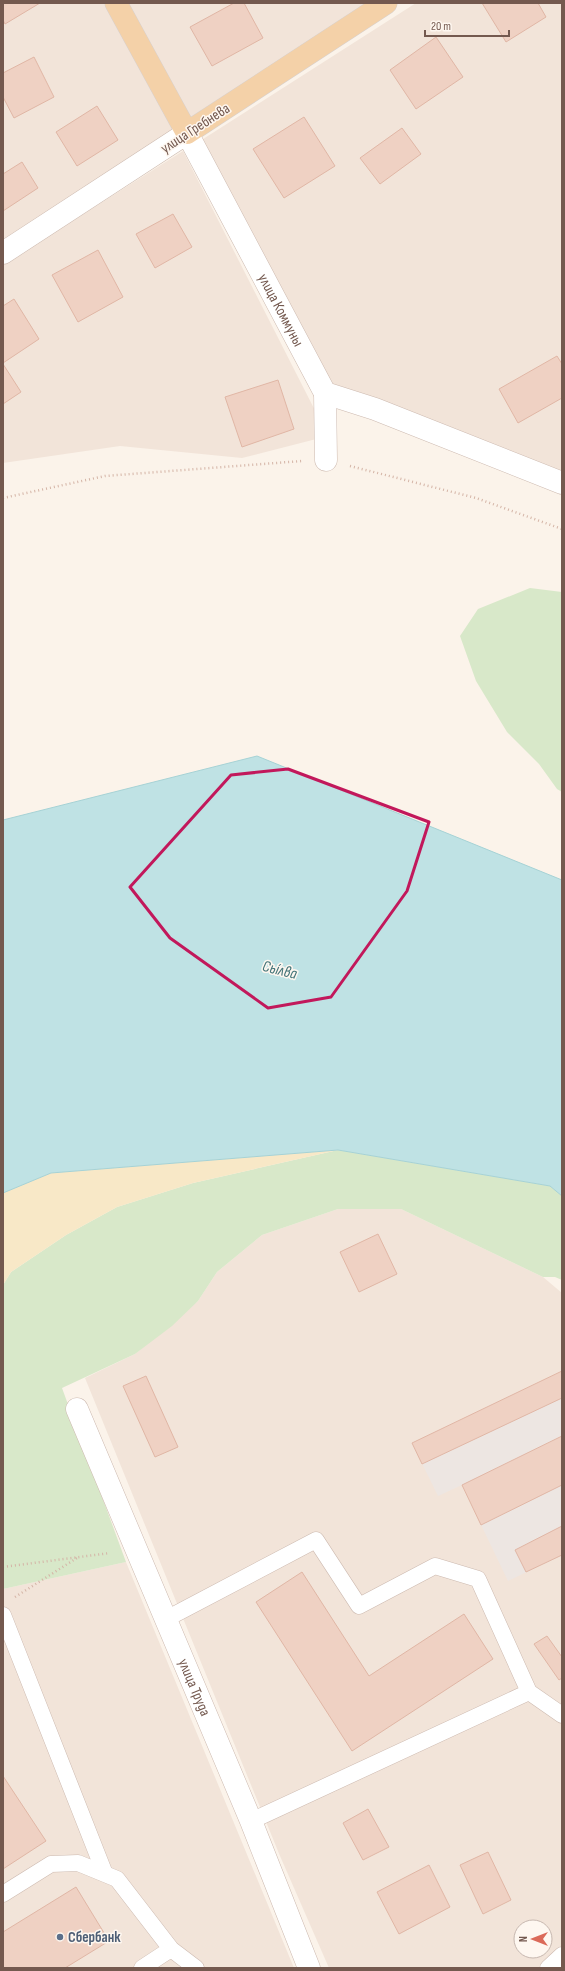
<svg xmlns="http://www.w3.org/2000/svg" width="565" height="1971" font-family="'Sofia Sans Condensed',sans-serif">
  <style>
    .residential { fill: #f2e4d9; fill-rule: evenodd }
    .industrial { fill: #ede6e2 }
    .green { fill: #d8e8c9 }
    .sand { fill: #f8e8c7 }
    .water { fill: #bfe2e4; stroke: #a6d2d5 }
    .building { fill: #efd1c3; stroke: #e0b6a5 }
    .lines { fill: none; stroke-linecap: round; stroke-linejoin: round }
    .lane-casing { stroke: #cdbab0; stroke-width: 17 }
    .street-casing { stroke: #cdbab0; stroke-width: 23 }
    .primary-casing { stroke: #d8d1ce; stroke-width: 23 }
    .path { stroke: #d4b4a6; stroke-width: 2.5; stroke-dasharray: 1 3; stroke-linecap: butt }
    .lane { stroke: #fff; stroke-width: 16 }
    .street { stroke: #fff; stroke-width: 22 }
    .primary { stroke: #f4d1a8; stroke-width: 22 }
    .marked { fill: none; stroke: #c2185b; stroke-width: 3; stroke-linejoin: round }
    .service-dot { fill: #5c6f8a; stroke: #fef7f0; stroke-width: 1.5 }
    .labels { text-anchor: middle; stroke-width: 3; stroke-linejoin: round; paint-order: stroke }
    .street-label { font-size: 15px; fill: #74594f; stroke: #fef7f0 }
    .service-label { font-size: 15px; font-weight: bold; fill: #4e5e75; stroke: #fef7f0; text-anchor: start }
    .water-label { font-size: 16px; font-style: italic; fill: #437478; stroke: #fef7f0 }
  </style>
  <rect width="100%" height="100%" fill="#fbf3ea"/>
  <path class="residential" d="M3,3H108L177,129L3,241Z
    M123,3H374L189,123Z
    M416,3H562V476L328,391L200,141Z
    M183,151L328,436L242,458L120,446L3,463V265Z
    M338,1209H401L543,1277L562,1293V1968H329L280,1856L85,1378L135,1354L198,1301L217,1272L262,1235ZM521,1927H545V1951H521Z
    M126,1562L294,1968H3V1589Z"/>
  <path class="industrial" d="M562,1371V1555L508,1581L462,1485L438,1496L412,1443Z"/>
  <path class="green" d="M530,588L562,592V792L557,789L539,764L507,732L476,681L460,636L478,609Z
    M338,1150L550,1186L562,1196V1280L555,1277H543L401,1209H338L262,1235L217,1272L198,1301L172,1326L135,1354L62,1388L126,1562L3,1589V1285L11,1272L66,1235L117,1207L193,1183Z"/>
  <path class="sand" d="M338,1150L193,1183L117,1207L66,1235L11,1272L3,1285V1193L51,1173Z"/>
  <path class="water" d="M257,756L562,880V1196L550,1186L338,1150L51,1173L3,1193V820Z"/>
  <path class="building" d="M3,3H40L5,24L3,20Z
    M234,3H244L263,38L212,66L190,27Z
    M482,3H538L546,17L506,42Z
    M436,37L463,77L416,109L390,70Z
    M34,57L54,97L14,118L3,97V73Z
    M97,106L118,140L77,166L56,132Z
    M304,117L335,166L284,198L253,149Z
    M402,128L421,154L380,184L360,158Z
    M22,162L38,188L3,211V174Z
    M173,214L192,247L155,268L136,234Z
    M98,250L123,297L78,322L52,275Z
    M14,299L39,339L3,363V306Z
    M557,356L562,364V398L518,423L499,389Z
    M3,364L21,392L3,404Z
    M278,380L294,429L242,447L225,397Z
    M378,1234L397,1274L359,1292L340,1252Z
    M562,1371V1398L422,1464L412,1443Z
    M146,1376L178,1447L155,1457L123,1386Z
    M562,1436V1485L481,1525L462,1485Z
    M562,1526V1555L526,1572L515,1550Z
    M302,1572L369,1676L464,1614L493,1659L352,1751L256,1602Z
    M547,1636L562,1657V1678L559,1680L534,1644Z
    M3,1776L46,1841L3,1869Z
    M368,1809L389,1847L363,1860L343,1823Z
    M488,1852L511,1900L483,1914L460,1865Z
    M429,1865L450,1907L399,1934L377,1892Z
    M76,1887L109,1941L65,1968H3V1932Z"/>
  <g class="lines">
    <g class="lane-casing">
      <path id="lane" d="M3,1615L105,1874
        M166,1619L316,1540L359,1606L435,1566L478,1579L529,1692L562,1715
        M251,1821L529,1692
        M3,1894L51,1864L78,1863L117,1879L171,1949L196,1968
        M142,1968L171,1949
        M548,1968L562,1955"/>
    </g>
    <g class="street-casing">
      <g id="street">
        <path id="s1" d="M3,253L187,133L325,393L375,409L562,483"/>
        <path d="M325,393L326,460"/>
        <path id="s2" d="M77,1409L251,1821L309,1968"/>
      </g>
    </g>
    <g class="primary-casing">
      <path id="primary" d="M116,3L187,133L386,3"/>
    </g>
    <path class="path" d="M350,466L476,498L562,529
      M3,498L105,476L302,461
      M3,1567L110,1553
      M15,1597L77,1558"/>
    <use href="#lane" class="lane"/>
    <use href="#street" class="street"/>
    <use href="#primary" class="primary"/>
  </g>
  <path class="marked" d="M288,769L429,822L407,891L331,997L268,1008L170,938L130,887L231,775Z"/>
  <circle class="service-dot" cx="60" cy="1937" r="4"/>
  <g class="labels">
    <g class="street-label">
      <text transform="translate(195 128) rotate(-33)" y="5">улица Гребнева</text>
      <text dy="5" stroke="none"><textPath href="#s1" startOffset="420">улица Коммуны</textPath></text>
      <text dy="5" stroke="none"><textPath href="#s2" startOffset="302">улица Труда</textPath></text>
    </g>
    <g class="service-label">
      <text x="68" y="1942">Сбербанк</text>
    </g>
    <g class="water-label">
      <text transform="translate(280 969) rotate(14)" y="6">Сы́лва</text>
    </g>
  </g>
  <rect width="565" height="1971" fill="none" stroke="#74594f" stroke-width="8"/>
  <g transform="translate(533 1939) rotate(270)"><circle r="19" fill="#fef7f0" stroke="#c7b8b0"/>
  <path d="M0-3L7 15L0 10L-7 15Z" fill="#db6a59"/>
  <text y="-6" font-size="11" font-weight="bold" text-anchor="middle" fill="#74594f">N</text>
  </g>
  <path d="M425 30v6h84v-6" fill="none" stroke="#74594f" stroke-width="2"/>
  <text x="431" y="30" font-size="12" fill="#74594f" stroke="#fef7f0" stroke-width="3" paint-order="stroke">20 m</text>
</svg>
